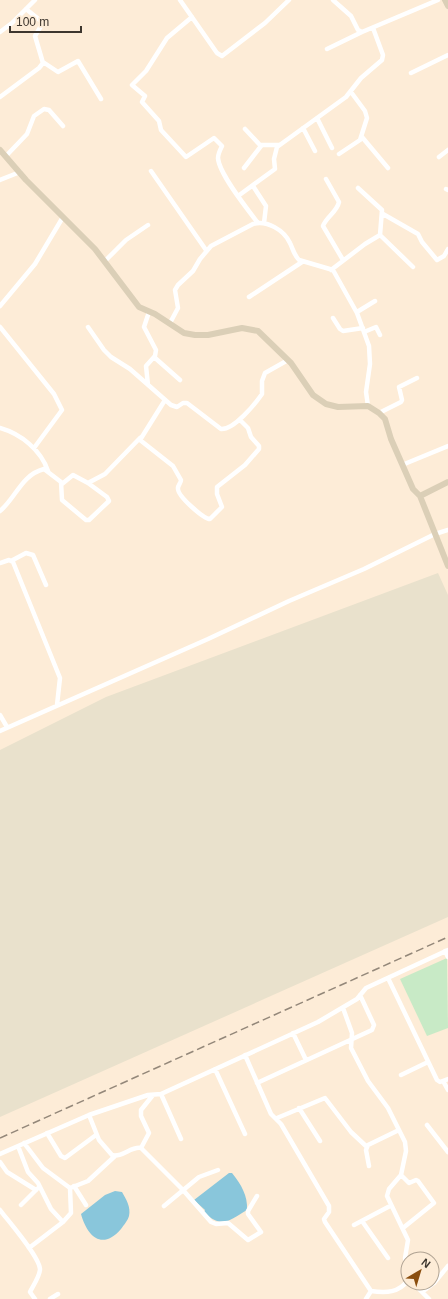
<svg xmlns="http://www.w3.org/2000/svg" width="448" height="1299" font-family="Helvetica,sans-serif">
  <style>
    .industrial { fill: #e9e1cc }
    .green { fill: #c8eac6 }
    .water { fill: #89c6db }
    .lines { fill: none; stroke-linecap: round; stroke-linejoin: round }
    .street { stroke: #fff; stroke-width: 4.5 }
    .secondary { stroke: #dbcfb7; stroke-width: 6 }
    .rail { stroke: #938779; stroke-width: 1.5; stroke-dasharray: 8 4; stroke-linecap: butt }
  </style>
  <rect width="100%" height="100%" fill="#fdecd7"/>
  <path class="industrial" d="M438,573L448,595V917L0,1117V750L106,697Z"/>
  <path class="green" d="M447,958L448,1028L427,1036L400,979Z"/>
  <path class="water" d="M229,1173H232C241,1184 248,1196 247,1210C229,1221 221,1229 204,1212L205,1210L194,1200Z
    M115,1191L122,1192C126,1199 131,1207 129,1216C128,1220 124,1225 121,1229C102,1251 87,1236 81,1214L105,1195Z"/>
  <g class="lines">
    <path class="street" d="M180,0L217,53L222,56L265,23L289,0
      M333,0L351,16L358,30L362,32L438,0
      M192,17L167,38L146,71L132,85L145,96L142,102L159,121L161,130L186,157L214,138L222,146C220,150 218,154 218,158C219,174 248,210 258,223
      M0,32L12,23L35,0
      M327,49L362,32
      M43,62L58,72L78,61L101,99
      M411,73L448,55
      M0,97L39,68L43,63L35,36L41,26V21L26,9
      M317,118L332,148
      M303,128L315,151
      M245,129L260,145H279
      M362,137L388,168
      M339,154L360,140L367,118L365,111L351,92
      M6,156L27,134L34,116L44,109L49,110L63,126
      M439,157L448,150
      M244,168L261,146
      M151,171L206,250
      M326,179L339,202C337,212 326,217 323,226L343,260
      M0,180L20,172
      M253,186L266,206L264,223
      M358,188L382,210L380,235
      M446,189L448,190
      M238,196L275,169L274,159L277,147L346,97L361,78L382,60L383,55L373,28
      M383,214L418,234L422,242L437,260L444,256L448,249
      M105,261L126,240L148,225
      M331,270L365,244L380,235L413,267
      M249,297L302,262
      M0,306L35,264L63,217
      M357,312L375,301
      M333,318L340,329L343,331L363,328
      M170,323L178,308L175,290L178,285L193,271L200,259L211,246L253,224C267,220 284,230 290,243C293,249 294,255 299,260L333,270L357,313L369,346L370,364L366,392L368,406
      M0,327L54,394L62,410L34,448
      M88,327L104,350L111,357L130,369L171,405L177,407L183,403H187L221,429C234,430 255,404 262,394V381L265,373L288,360
      M364,332L376,327L380,335
      M154,357L180,380
      M148,385L146,366L155,356L156,350L144,327L149,312
      M165,400L140,440L173,466L181,480C181,483 178,485 178,488C177,496 204,519 210,519L222,507L217,494V487L245,465L259,449V446L251,437L248,428L240,420
      M379,413L401,402L402,400L399,387L417,378
      M0,428C21,434 41,450 48,471
      M402,465L448,446
      M62,484L73,475L88,483L105,474L140,438
      M0,511C16,498 21,475 44,469L61,482L62,500L86,520H89L109,501L107,497L88,483
      M11,561L26,553L33,555L46,585
      M0,563L9,560L13,562L60,678L57,705
      M0,715L7,727
      M0,731L208,639L289,601L364,569L435,534L448,530
      M445,951L448,957
      M388,978L437,1080L440,1082L448,1079
      M343,1008L352,1033L351,1048L368,1081L388,1108L405,1142L406,1151L401,1175L389,1189L387,1196L408,1240L405,1258L408,1270
      M293,1033L306,1060
      M245,1055L271,1114L281,1124L329,1206V1212L324,1219L325,1222L371,1291
      M215,1069L245,1134
      M401,1075L428,1062
      M443,1081L448,1090
      M257,1083L372,1030L374,1025L360,995
      M161,1094L181,1139
      M299,1108L320,1141
      M89,1115L99,1140L112,1155C122,1158 131,1146 141,1148L183,1190L211,1222L216,1224L228,1223L248,1240L261,1232L248,1214V1211L257,1196
      M277,1118L325,1098L351,1132L367,1147
      M427,1125L448,1152
      M47,1133L61,1156L65,1158L96,1135
      M24,1143L43,1168L70,1188
      M18,1146L28,1172L38,1183L51,1209L63,1222
      M141,1148L149,1133L141,1116V1110L153,1095
      M0,1154L89,1115L148,1095L161,1094L318,1022L357,999L366,988L448,950
      M0,1162L7,1172L36,1190
      M369,1166L366,1150L368,1145L399,1130
      M401,1175L409,1183L416,1180L418,1181L434,1203L403,1228
      M74,1186L86,1205
      M21,1205L37,1189
      M164,1206L199,1177L218,1170
      M0,1210C9,1222 39,1256 40,1269C40,1276 33,1286 30,1292L35,1299
      M362,1221L388,1258
      M354,1225L390,1206
      M29,1248L63,1222L71,1213L70,1188L88,1181L115,1156
      M413,1283L429,1299
      M422,1292L434,1283L448,1266
      M50,1299L58,1294
      M366,1299L371,1291C386,1293 399,1293 408,1280"/>
    <path class="secondary" d="M445,0L448,6
      M0,150L26,180L95,249L139,307L155,314L184,333L195,335H208L242,328L258,331L291,363L313,395L326,404L338,407L368,406L379,413L385,419L391,439L413,489L420,496
      M448,482L420,496L448,566"/>
    <path class="rail" d="M0,1138L448,937"/>
  </g>
  <g transform="translate(420 1271) rotate(38)"><circle r="19" fill="#fdecd7" stroke="#b0a393"/>
  <path d="M0-3L7 15L0 10L-7 15Z" fill="#8b4e0e"/>
  <text y="-6" font-size="11" font-weight="bold" text-anchor="middle" fill="#3d362e">N</text>
  </g>
  <path d="M10 26v6h71v-6" fill="none" stroke="#3d362e" stroke-width="2"/>
  <text x="16" y="26" font-size="12" fill="#3d362e" stroke="#fdecd7" stroke-width="3" paint-order="stroke">100 m</text>
</svg>
